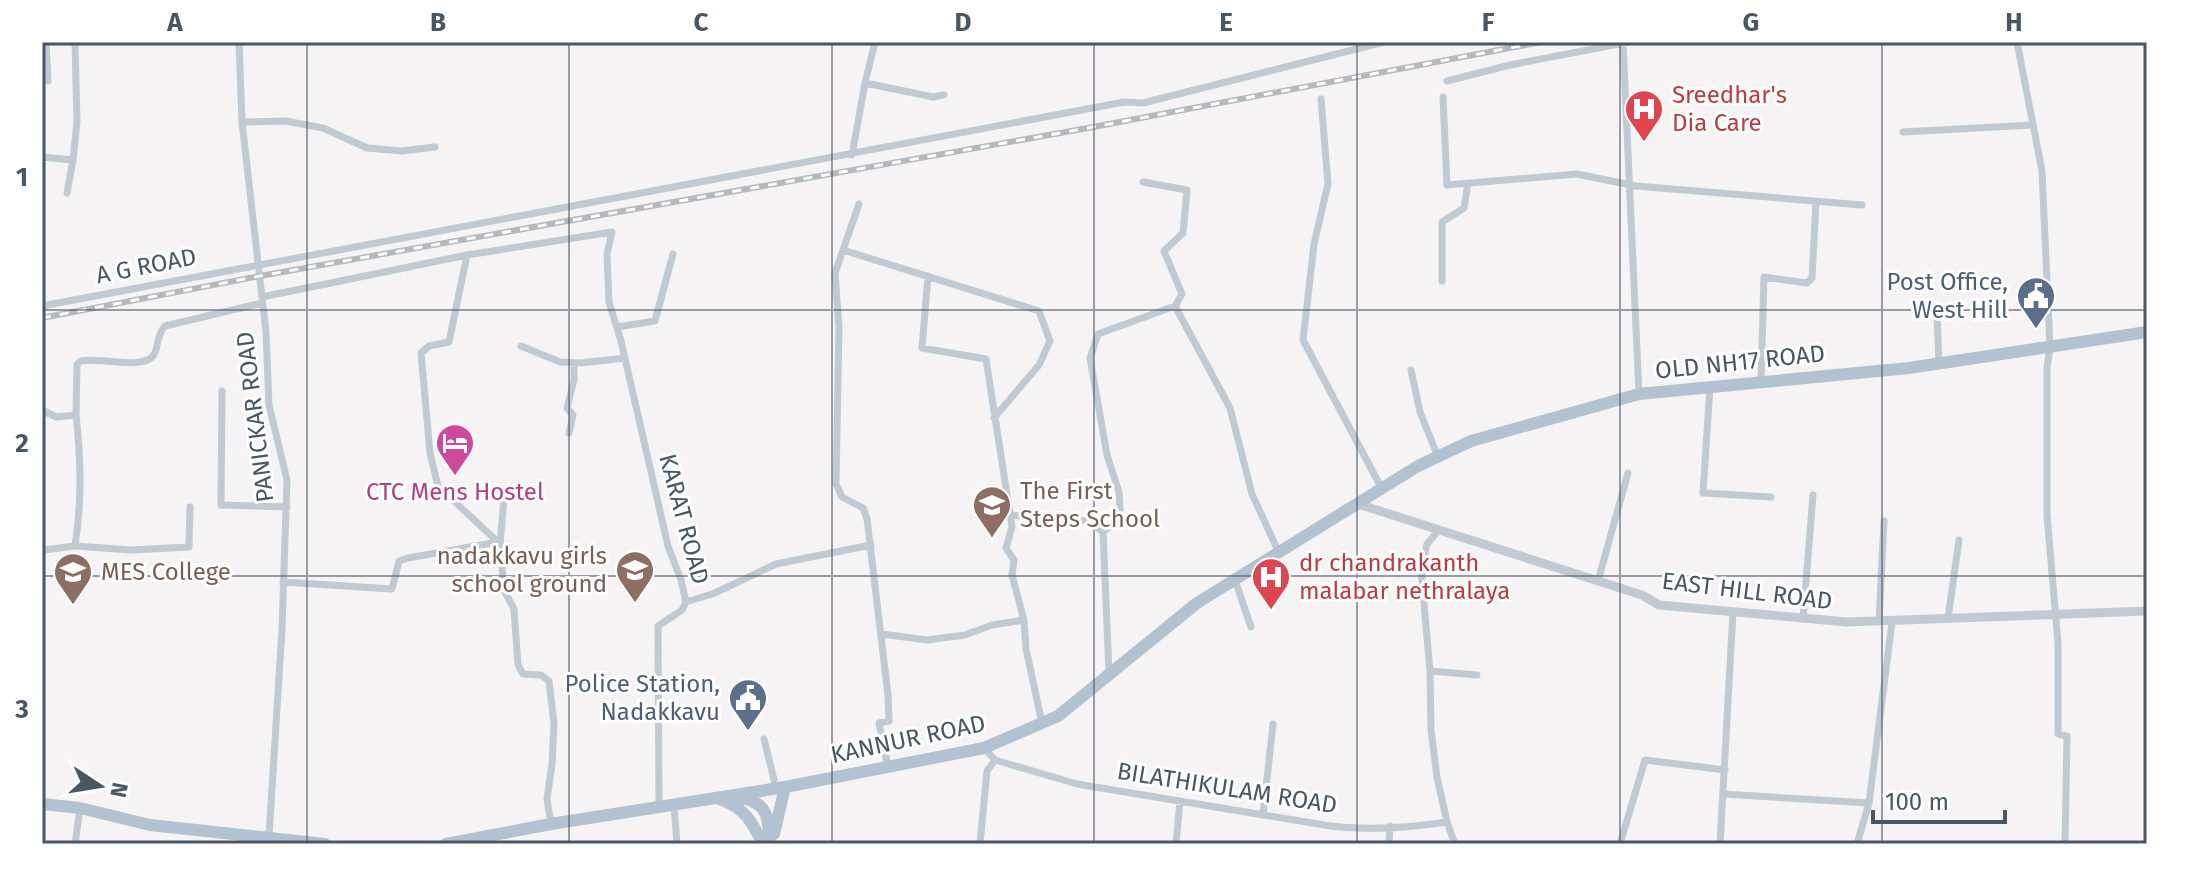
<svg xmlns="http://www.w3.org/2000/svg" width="2189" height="886" font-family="'Fira Sans',sans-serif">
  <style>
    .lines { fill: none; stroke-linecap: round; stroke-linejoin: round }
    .minor { stroke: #c1cad2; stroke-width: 7 }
    .tertiary { stroke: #c1cad2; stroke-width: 9 }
    .primary { stroke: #b3c2d1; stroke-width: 12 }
    .rail-casing { stroke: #b5b8bd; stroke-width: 6 }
    .rail { stroke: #fff; stroke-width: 3; stroke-dasharray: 9; stroke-linecap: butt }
    .grid { fill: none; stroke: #4a5661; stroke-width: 2; stroke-opacity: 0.55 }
    .labels { text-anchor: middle; stroke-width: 6; stroke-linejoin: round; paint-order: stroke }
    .health-label { font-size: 24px; fill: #be3a42; stroke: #fff; text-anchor: start }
    .street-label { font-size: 24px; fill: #4a5661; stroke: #fff }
    .service-label { font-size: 24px; fill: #4e5e75; stroke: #fff; text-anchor: end }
    .education-label { font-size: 24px; fill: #785e54; stroke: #fff; text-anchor: start }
    .hotel-label { font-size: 24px; fill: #b23c85; stroke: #fff }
    .neatline { fill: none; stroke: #4a5661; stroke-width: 3 }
    .grid-label { font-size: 26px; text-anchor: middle; font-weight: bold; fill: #4a5661 }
  </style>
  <rect width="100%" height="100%" fill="#f5f3f3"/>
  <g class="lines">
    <path class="minor" d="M46,42L48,81
      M239,42L242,122L266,332L269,405L287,480L282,629L269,836
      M875,42L865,83L933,97L944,95
      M2017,42L2042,171L2050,348L2047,368V515L2058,643V734L2067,736L2065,844
      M1623,43L1639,394
      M1447,81L1510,65L1629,42
      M1443,97L1447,185L1577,174L1636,186L1862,205
      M1321,99L1328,184L1314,244L1303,340L1382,489
      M242,122L285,121L323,128L367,148L402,151L435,147
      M1903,132L2032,125
      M852,155L865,83
      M42,157L73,160L67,193
      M73,160L77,122L75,42
      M859,204L835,273L839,327L836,484L842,497L863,508L867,519L888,695L889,721L879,723L888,767
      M843,250L1039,311L1050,341L1039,365L994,418
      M467,255L449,342L429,346L421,353L430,453L438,486L500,544L504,590L514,609L518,665L523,674L541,675L549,681L554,724L552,764L547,799L551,824
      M928,276L922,348L986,359L1012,527L1006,548L1014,560L1012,575L1024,620L1026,649L1042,723
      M1442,281V222L1464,208L1468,183
      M262,297L467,255L612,232L607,254L609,302L621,341L668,546L681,580L686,602L682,610L658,626L659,807
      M42,306L1124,102L1143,103L1384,42
      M1175,306L1230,408L1252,494L1279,553
      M1937,315L1939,364
      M617,327L655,321L673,254
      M521,346L560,362L580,363L625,358
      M1411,370L1420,412L1438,457
      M1761,381L1764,277L1807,283L1812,278L1816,201
      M1710,386L1703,493L1771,497
      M222,391L221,505L287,507
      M42,410L56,417L76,415C81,461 82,500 75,546
      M76,415L77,364L81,361C97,357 142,370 153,356C159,348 156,335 165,326L262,303
      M569,433L573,415L567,408L574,380V363
      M1010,515L1088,521L1103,532L1109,673
      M1439,530L1427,544L1421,570L1430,671L1431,730L1437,777L1447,822
      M1103,532L1118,519L1120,509L1119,492L1107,455L1090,358L1098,334L1175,306L1182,294L1164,251L1183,233L1187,190L1143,182
      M500,544L504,499
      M42,554L44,550L75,546L131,550L189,547L190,507
      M1235,580L1251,627
      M1598,581L1628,473
      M283,582L392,589L399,561L408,558L498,542
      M686,602L715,593L776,564L871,545
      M1948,618L1959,540
      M1803,619L1813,495
      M1879,621L1884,521
      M882,634L927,640L965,635L992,625L1024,620
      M1430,671L1477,675
      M764,739L776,788
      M984,748L995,760L1077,784L1324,825C1364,831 1407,828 1447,822L1455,844
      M1723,794L1869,803
      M674,805L677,844
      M1263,815L1273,724
      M75,844L80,808
      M980,844L987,771L995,760
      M1176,844L1180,801
      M1389,844L1390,826
      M1620,844L1645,760L1725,770
      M1720,844L1733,612
      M1857,844L1869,803L1892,622"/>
    <path class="tertiary" d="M1358,504L1642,595L1659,605L1847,622L2147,611"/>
    <path class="primary" d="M742,798C769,803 769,820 769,844
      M720,799C745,808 752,822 763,844
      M42,804L80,808L150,825L325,844
      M774,834L785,787
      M446,844L551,824L785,787L984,748L1058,716L1197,603L1418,466L1471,441L1639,394L1909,368L2147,332"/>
    <g class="rail-casing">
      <path id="rail" d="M42,318L260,276L1088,128L1541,42"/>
    </g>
    <use href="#rail" class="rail"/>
  </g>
  <path class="grid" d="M307,42V844M569,42V844M832,42V844M1094,42V844M1357,42V844M1620,42V844M1882,42V844M42,310H2147M42,576H2147"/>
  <defs>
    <g id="hospital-pin" transform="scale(2)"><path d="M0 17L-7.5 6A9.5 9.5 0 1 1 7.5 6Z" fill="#e0444e" stroke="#fff"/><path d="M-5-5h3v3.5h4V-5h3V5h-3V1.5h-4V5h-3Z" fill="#fff"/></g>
    <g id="civic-pin" transform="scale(2)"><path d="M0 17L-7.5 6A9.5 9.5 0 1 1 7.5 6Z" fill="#5c6f8a" stroke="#fff"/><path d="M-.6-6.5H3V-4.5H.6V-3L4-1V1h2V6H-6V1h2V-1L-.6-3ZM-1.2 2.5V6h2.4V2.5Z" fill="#fff"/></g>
    <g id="hotel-pin" transform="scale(2)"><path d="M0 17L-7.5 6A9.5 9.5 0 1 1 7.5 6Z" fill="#d1479c" stroke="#fff"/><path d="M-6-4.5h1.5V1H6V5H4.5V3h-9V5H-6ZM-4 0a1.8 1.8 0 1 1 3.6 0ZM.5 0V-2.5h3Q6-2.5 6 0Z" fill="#fff"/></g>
    <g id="school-pin" transform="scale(2)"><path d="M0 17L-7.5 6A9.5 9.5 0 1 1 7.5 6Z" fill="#8d6e63" stroke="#fff"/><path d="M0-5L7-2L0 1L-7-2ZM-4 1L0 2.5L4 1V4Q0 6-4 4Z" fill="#fff"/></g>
  </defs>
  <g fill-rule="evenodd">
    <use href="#hospital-pin" x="1644" y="109"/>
    <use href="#civic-pin" x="2036" y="296"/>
    <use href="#hotel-pin" x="455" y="443"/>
    <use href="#school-pin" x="992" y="505"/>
    <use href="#school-pin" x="635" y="570"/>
    <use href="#school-pin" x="73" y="572"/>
    <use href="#hospital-pin" x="1271" y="577"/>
    <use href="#civic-pin" x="748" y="698"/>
  </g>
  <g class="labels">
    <g class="health-label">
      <text x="1672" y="103">Sreedhar's<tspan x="1672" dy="28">Dia Care</tspan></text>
      <text x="1299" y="571">dr chandrakanth<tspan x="1299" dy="28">malabar nethralaya</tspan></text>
    </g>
    <g class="street-label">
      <text transform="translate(146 266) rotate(-11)" y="8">A G ROAD</text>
      <text transform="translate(1740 362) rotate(-6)" y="8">OLD NH17 ROAD</text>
      <text transform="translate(255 417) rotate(-97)" y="8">PANICKAR ROAD</text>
      <text transform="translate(684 519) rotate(75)" y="8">KARAT ROAD</text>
      <text transform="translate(1747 591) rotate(7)" y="8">EAST HILL ROAD</text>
      <text transform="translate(908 739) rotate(-12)" y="8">KANNUR ROAD</text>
      <text transform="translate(1227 788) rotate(9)" y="8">BILATHIKULAM ROAD</text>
    </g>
    <g class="service-label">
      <text x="2008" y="290">Post Office,<tspan x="2008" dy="28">West Hill</tspan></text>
      <text x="720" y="692">Police Station,<tspan x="720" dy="28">Nadakkavu</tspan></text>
    </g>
    <g class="education-label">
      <text x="1020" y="499">The First<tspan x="1020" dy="28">Steps School</tspan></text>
      <text x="607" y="564" text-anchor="end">nadakkavu girls<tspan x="607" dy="28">school ground</tspan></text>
      <text x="101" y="580">MES College</text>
    </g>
    <g class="hotel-label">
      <text x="455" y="500">CTC Mens Hostel</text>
    </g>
  </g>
  <rect width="2189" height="886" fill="none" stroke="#ffffff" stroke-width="88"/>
  <g transform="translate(100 786) rotate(102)" stroke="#ffffff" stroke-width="6" paint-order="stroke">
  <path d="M0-6L14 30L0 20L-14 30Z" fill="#4a5661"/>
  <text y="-12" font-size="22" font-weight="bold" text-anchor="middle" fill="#4a5661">N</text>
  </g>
  <path d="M1873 810v12h132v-12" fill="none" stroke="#4a5661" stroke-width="4"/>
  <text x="1885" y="810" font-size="24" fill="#4a5661" stroke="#ffffff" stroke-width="6" paint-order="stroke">100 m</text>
  <rect x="44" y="44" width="2101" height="798" class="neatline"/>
  <g class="grid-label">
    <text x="175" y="31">A</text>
    <text x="438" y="31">B</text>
    <text x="701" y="31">C</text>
    <text x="963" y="31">D</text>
    <text x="1226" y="31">E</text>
    <text x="1488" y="31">F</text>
    <text x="1751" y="31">G</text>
    <text x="2014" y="31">H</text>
    <text x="22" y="186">1</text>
    <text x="22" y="452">2</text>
    <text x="22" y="718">3</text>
  </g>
</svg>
